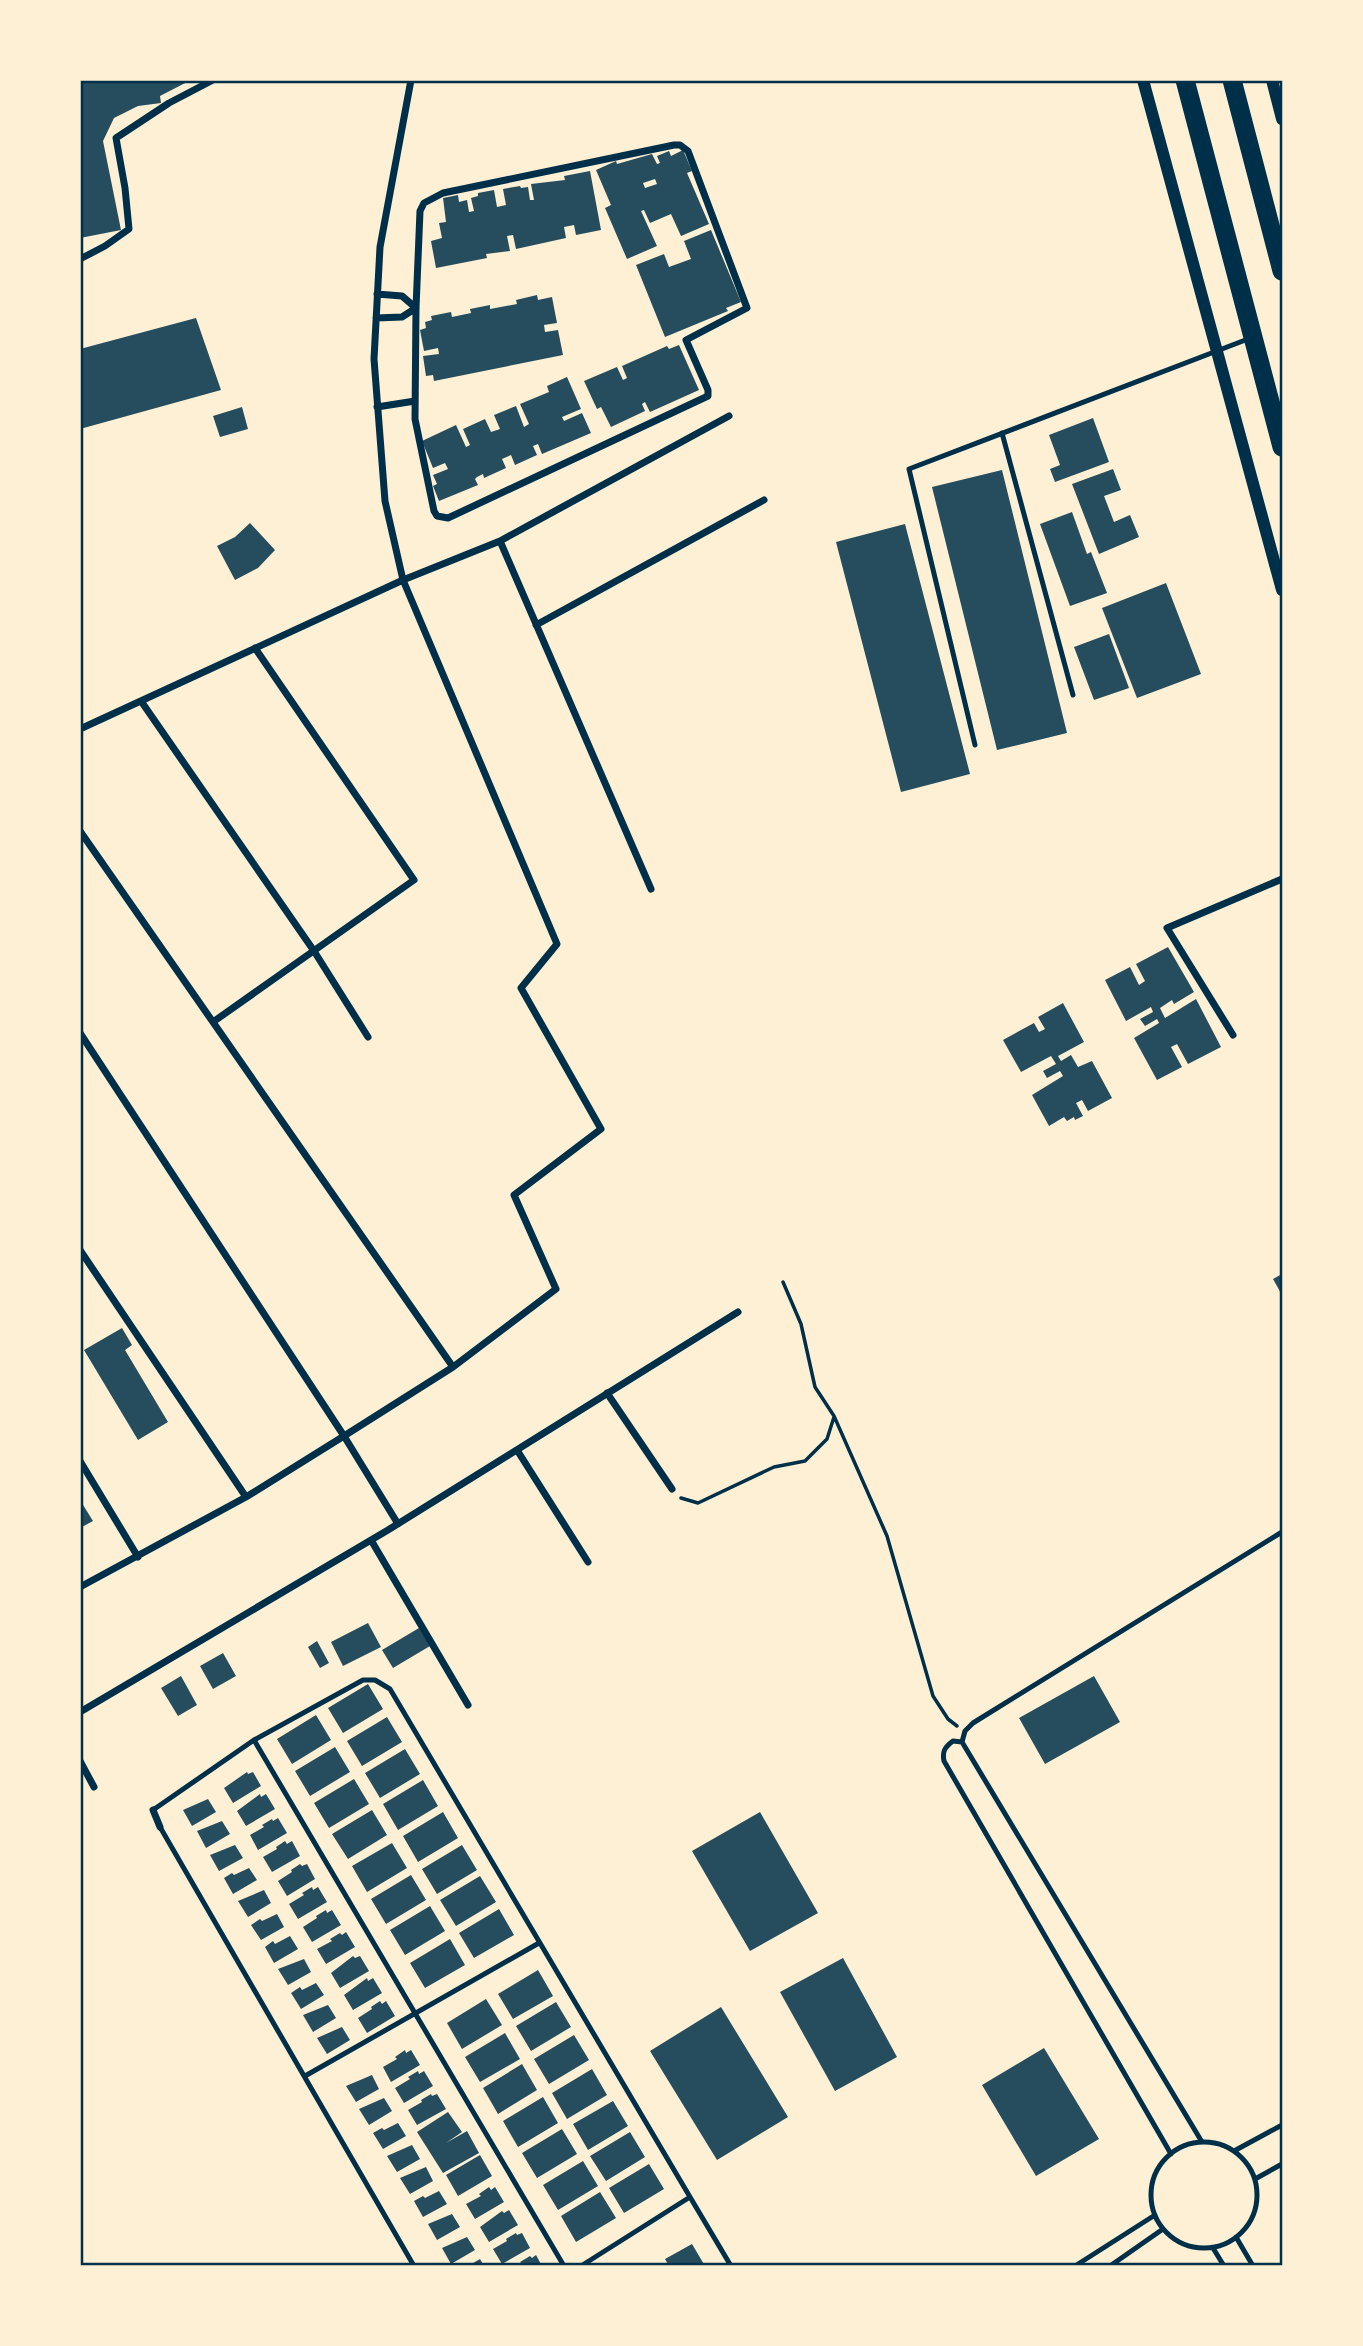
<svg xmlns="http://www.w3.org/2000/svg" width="1363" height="2346" font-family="Montserrat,sans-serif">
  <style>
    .building { fill: #264d5e; fill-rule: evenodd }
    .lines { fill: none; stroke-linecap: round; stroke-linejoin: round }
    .path { stroke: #003049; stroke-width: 3.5 }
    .service { stroke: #003049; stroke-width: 5 }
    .minor { stroke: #003049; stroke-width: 7 }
    .tertiary { stroke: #003049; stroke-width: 12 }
    .trunk { stroke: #003049; stroke-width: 19 }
    .neatline { fill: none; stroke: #003049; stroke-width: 2.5 }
  </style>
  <rect width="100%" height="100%" fill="#fdf0d5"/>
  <path class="building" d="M80,80H191L160,96L161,103L138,106L114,118L103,141L121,230L80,238Z
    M683,150L692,171L687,173L709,224L681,236L671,214L650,223L644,210L641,211L657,246L627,259L605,208L611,205L596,170L616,161L617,164L652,154L657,164L660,163L657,156L669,151L671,156ZM655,179L657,184L645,188L643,183Z
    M590,171L601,230L576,235L574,225L564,227L566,238L516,249L513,235L507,236L510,251L486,254L487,258L436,268L431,241L442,238L439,223L446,222L443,198L458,195L459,202L467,200L469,212L474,211L471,198L478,196V193L494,190L497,207L506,205L503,189L520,186L521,188L528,187L530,200H534L531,184L565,180L564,176Z
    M711,230L741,302L726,308L728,311L665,337L636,265L664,254L669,267L691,259L684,241Z
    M537,295L538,300L552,297L557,323L544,325L545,332L558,330L563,355L434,381L433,375L426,376L423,356L439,354L438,348L424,351L420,330L426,328L425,322L432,320L431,316L451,312L452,317L471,313L470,309L490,305V309L517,304L516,300Z
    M196,318L221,390L80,429V349Z
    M679,345L699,390L650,412L645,402L642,404L645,411L611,427L601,407L597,409L584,381L617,367L623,380L627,378L622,366L667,346L669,349Z
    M567,377L581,409L562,417L564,421L582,413L591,433L542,454L538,444L533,446L537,455L515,465L511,455L502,459L506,468L484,478L483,474L477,477L475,479L478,485L439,501L433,486L437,484L433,475L448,469L445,463L433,468L422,441L456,425L466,447L470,445L463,429L485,419L491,432L500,429L494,415L516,406L524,427L529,424L520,404L549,392L547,386Z
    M242,407L248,429L220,437L213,416Z
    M1093,418L1109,462L1055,482L1050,469L1060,465L1049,435Z
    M1113,469L1121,490L1104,496L1114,522L1130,515L1139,537L1099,554L1072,484Z
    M1002,470L1067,733L997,750L932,487Z
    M1072,512L1087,554L1091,552L1107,593L1070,606L1040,524Z
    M250,523L275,550L258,568L235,580L217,546L235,537Z
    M905,524L970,774L901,792L836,542Z
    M1166,583L1201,674L1137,698L1102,608Z
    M1109,634L1129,688L1094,700L1074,647Z
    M1168,947L1194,992L1174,1004L1172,1000L1160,1008L1165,1018L1196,999L1221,1047L1188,1064L1177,1044L1171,1047L1182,1067L1157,1080L1134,1038L1159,1023L1157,1019L1145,1026L1140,1019L1153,1012L1151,1007L1126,1021L1105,980L1130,967L1139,985L1145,981L1136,964Z
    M1063,1003L1084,1042L1058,1056L1061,1061L1071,1055L1078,1067L1092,1061L1112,1098L1088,1111L1082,1100L1076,1103L1083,1116L1075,1120L1074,1117L1067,1121L1064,1117L1049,1126L1032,1095L1063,1076L1060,1071L1047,1078L1043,1071L1056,1064L1051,1056L1021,1072L1003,1040L1034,1023L1039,1032L1045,1029L1038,1017Z
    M1282,1274V1295L1273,1279Z
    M122,1328L132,1345L125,1350L168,1422L138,1440L84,1350Z
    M80,1500L93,1521L80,1528Z
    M368,1623L381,1647L343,1666L331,1642Z
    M419,1628L430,1646L393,1668L382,1650Z
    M317,1641L329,1663L320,1668L308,1647Z
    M223,1653L236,1676L213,1689L200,1666Z
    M181,1676L197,1705L178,1716L161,1688Z
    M1094,1676L1120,1722L1045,1764L1019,1718Z
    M368,1684L383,1709L343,1733L328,1708Z
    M316,1715L331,1740L292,1764L277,1739Z
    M387,1717L402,1742L362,1766L347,1741Z
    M335,1747L350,1772L310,1796L295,1771Z
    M405,1749L420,1774L380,1798L365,1773Z
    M247,1772L248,1774L253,1772L261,1786L233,1803L224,1788Z
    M354,1779L369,1804L329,1828L314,1803Z
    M423,1780L438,1806L398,1830L383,1804Z
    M260,1794L261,1797L266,1794L275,1809L246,1826L237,1811Z
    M208,1799L216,1812L192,1826L183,1810Z
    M372,1810L387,1835L348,1859L332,1834Z
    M443,1812L458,1838L418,1862L403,1836Z
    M760,1812L818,1913L750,1951L692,1851Z
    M278,1818L287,1833L258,1850L250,1835L264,1827L262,1825L272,1819L273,1821Z
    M222,1821L230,1834L206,1848L197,1831Z
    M285,1841L287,1844L292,1841L300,1856L272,1872L263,1857L277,1849L276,1847Z
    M392,1843L407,1868L367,1892L352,1866Z
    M235,1845L243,1858L219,1871L210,1855Z
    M462,1845L477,1870L437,1894L422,1869Z
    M300,1864L302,1866L307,1864L315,1879L287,1896L278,1881L292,1872L291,1870Z
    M249,1868L257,1880L233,1894L224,1878L232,1873L234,1875Z
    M411,1875L426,1900L386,1924L371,1899Z
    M480,1876L496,1902L456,1926L440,1900Z
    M312,1887L313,1890L318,1887L327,1902L298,1919L289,1904L304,1895L302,1893Z
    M264,1890L271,1903L248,1917L238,1901Z
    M430,1906L445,1931L405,1955L390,1930Z
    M499,1909L514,1935L474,1958L459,1933Z
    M326,1910L327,1913L332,1910L341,1925L312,1942L303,1927L317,1918L316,1916Z
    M277,1914L284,1927L261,1940L251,1925L260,1919L262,1921Z
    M346,1932L355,1947L326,1964L317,1949L332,1941L330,1939L340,1933L342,1935Z
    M290,1936L298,1949L274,1963L265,1947L273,1941L275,1944Z
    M450,1939L465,1965L425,1988L410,1963Z
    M353,1956L355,1958L360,1956L369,1971L340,1988L331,1973Z
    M843,1958L897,2057L835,2091L780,1992Z
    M304,1959L311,1972L288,1985L278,1969Z
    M538,1970L553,1996L513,2019L498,1994Z
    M367,1978L368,1981L373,1978L382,1993L353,2010L344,1995Z
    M316,1983L324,1995L301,2009L291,1993L300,1987L302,1990Z
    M486,1999L502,2025L462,2049L447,2023Z
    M380,2001L382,2004L386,2001L395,2016L367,2033L358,2018L372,2009L371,2007Z
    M556,2002L571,2027L531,2051L516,2026Z
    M328,2005L336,2018L313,2032L303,2015Z
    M721,2007L788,2117L717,2160L650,2051Z
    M342,2027L350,2040L327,2054L317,2038Z
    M505,2033L520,2059L480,2082L465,2057Z
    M574,2035L589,2060L549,2084L534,2059Z
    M1044,2048L1099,2139L1036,2176L982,2085Z
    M405,2050L406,2053L411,2050L420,2065L391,2082L383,2067L397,2059L395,2057Z
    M522,2064L537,2090L498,2114L483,2088Z
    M592,2069L607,2095L567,2119L552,2093Z
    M418,2071L419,2074L424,2071L433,2086L404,2103L395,2088L410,2079L408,2077Z
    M372,2075L379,2089L356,2102L346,2086Z
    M431,2094L432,2096L437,2094L446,2109L417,2125L408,2110L422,2102L421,2100Z
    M543,2097L558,2123L518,2147L503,2121Z
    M384,2098L392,2111L369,2125L359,2109Z
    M613,2101L628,2126L588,2150L573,2124Z
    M448,2112L462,2132L446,2143L467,2131L479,2153L443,2173L417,2132Z
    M398,2123L406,2136L383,2149L373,2133L382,2128L384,2130Z
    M562,2129L577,2154L537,2178L522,2153Z
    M630,2132L645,2157L606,2181L590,2156Z
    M412,2145L420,2159L397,2172L387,2156Z
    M480,2155L492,2176L458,2196L446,2175Z
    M583,2161L598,2186L558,2210L543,2185Z
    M649,2164L664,2189L624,2213L609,2188Z
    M426,2167L433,2181L410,2194L400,2178Z
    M489,2187L491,2190L495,2187L504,2202L475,2219L466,2204L481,2196L479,2194Z
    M439,2191L447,2204L423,2217L414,2201L423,2196L425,2198Z
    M600,2192L616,2218L576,2242L561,2216Z
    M509,2210L518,2225L489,2242L480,2227L502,2211L504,2213Z
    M452,2214L460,2227L437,2240L428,2224Z
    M516,2233L517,2235L522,2233L530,2248L502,2264L493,2249L507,2241L506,2239Z
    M467,2237L475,2250L451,2264L442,2248Z
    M692,2244L705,2266H669L665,2259Z
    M536,2255L542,2266H519L522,2264L520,2262L530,2256L532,2258Z
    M480,2259L484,2266H468Z"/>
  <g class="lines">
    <path class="path" d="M783,1282L801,1324L815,1387L834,1416L887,1536L933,1696L948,1719L957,1726
      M681,1498L698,1503L774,1467L805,1461L827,1439L834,1417"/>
    <path class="service" d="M1002,433L1073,695
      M975,745L909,469L1248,339
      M254,1740L564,2266
      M962,1742L965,1731L973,1723L1282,1532
      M153,1810L254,1740L363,1680H375L390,1689L690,2197
      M160,1827L414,2266
      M305,2076L539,1943
      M1151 2195a53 53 0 1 1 106 0a53 53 0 1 1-106 0Z
      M1234,2151L1282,2125
      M1171,2154L944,1761C942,1751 945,1747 953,1741L962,1742L1202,2142
      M1255,2179L1282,2164
      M1236,2237L1253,2266
      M1213,2248L1224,2266
      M581,2266L690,2197L731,2266
      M1075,2266L1155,2215
      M1110,2266L1163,2229"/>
    <path class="minor" d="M674,145H680L688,151L747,308L686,340L708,390V396L448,518L437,516L434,511L415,419L416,308L420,211L424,203L443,193Z
      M80,259L105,246L129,229L125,188L116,138L169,103L213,80
      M376,318L402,317L416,308L402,296L377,294
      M377,407L415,401
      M500,541L651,889
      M536,625L764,500
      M141,701L314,951L368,1037
      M80,729L403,580L500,541L729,416
      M80,831L453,1367
      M213,1022L414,880L255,648
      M80,1033L344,1436L398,1524
      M1233,1035L1167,928L1282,879
      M80,1250L246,1497
      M607,1393L672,1489
      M517,1450L588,1562
      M80,1461L138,1557
      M371,1540L468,1705
      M80,1587L246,1497L344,1436L453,1367L556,1289L514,1195L601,1129L521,988L557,944L403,580L385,501L374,359L380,247L411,80
      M80,1712L388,1530L738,1312
      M80,1761L94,1787
      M153,1810L160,1827"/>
    <path class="tertiary" d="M1143,80L1282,590
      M1272,80L1282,119"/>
    <path class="trunk" d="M1185,80L1282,447
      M1232,80L1282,271"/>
  </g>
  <rect width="1363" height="2346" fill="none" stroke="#fdf0d5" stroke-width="164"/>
  <rect x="82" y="82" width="1199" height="2182" class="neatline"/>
</svg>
